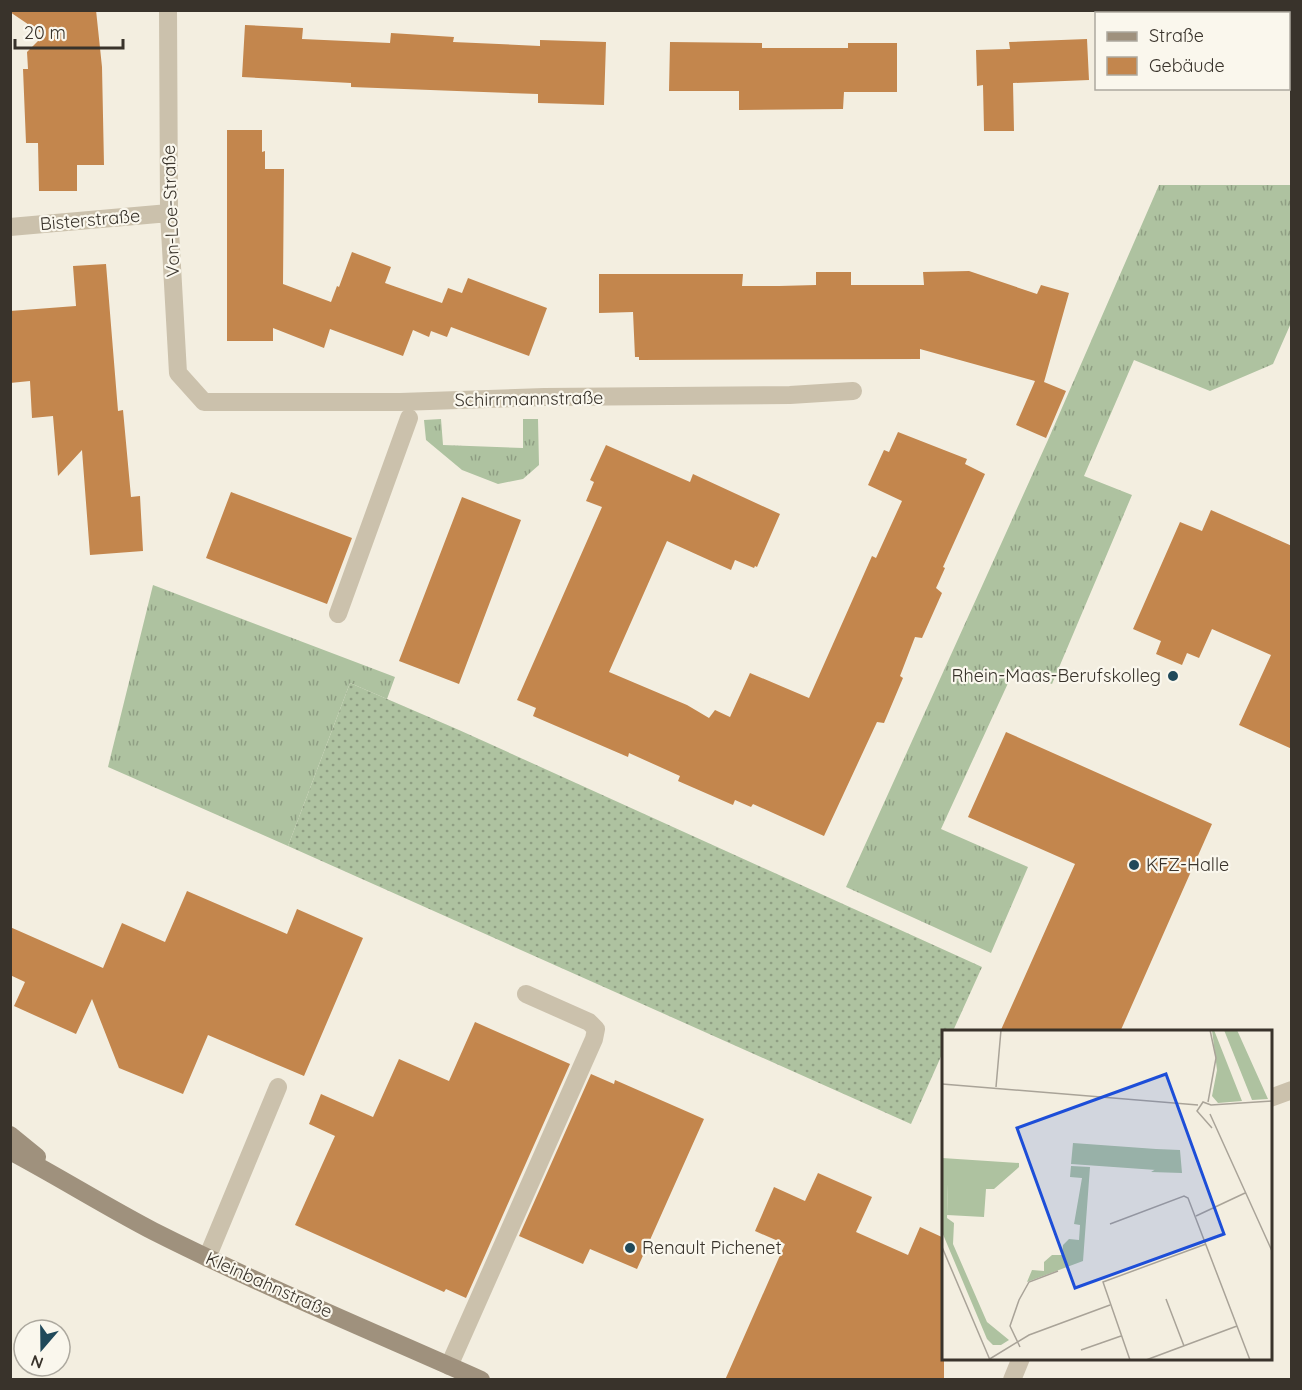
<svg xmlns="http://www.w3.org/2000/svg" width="1302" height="1390" font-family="Quicksand,sans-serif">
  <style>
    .grass { fill: url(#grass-tufts) }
    .garden { fill: url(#garden-dots) }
    .building { fill: #c3864d }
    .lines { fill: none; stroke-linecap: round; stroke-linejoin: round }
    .lane { stroke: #cbc1ac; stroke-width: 18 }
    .street { stroke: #cbc1ac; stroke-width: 18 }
    .secondary { stroke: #9f917d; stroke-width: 18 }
    .poi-dot { fill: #20495a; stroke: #faf7ed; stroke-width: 2 }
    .labels { text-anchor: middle; stroke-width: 4.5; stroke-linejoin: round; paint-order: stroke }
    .street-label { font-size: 18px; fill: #39332b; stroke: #faf7ed }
    .poi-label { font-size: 18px; fill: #39332b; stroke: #faf7ed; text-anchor: start }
    .inset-road { fill: none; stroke: #a9a398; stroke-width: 1.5 }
    .view { fill: #1d4ed8; fill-opacity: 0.15; stroke: #1d4ed8; stroke-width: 3 }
    .inset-edge { fill: none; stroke: #39332b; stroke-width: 3 }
  </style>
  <defs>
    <pattern id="grass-tufts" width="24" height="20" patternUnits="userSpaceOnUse" patternTransform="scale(1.5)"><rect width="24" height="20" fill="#aec2a0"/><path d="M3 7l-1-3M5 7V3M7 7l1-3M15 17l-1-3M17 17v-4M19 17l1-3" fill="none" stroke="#8f9e83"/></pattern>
    <pattern id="garden-dots" width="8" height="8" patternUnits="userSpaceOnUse" patternTransform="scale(1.5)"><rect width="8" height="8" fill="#aec2a0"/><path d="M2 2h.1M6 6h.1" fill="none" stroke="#8f9e83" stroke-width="1.8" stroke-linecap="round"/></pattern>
  </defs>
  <rect width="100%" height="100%" fill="#f3eee0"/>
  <path class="grass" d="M1159,185H1291V323L1273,364L1210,391L1134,360L1084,476L1132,495L1052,684L1015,668L941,829L1028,867L991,953L846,887L1048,440Z
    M441,419L443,445L523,448V419H538L539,465L523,479L498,484L462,470L426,440L424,420Z
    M153,585L395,677L387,699L350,683L288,846L108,767Z"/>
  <path class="garden" d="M350,683L459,730L982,967L953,1031L944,1032L943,1052L911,1124L288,846Z"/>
  <path class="building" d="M10,10H96L102,67L104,165H77V191H39L38,143H26L23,69H28L27,52L44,35L10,12Z
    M245,25L303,28L302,39L390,43L391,33L454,37L453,42L540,46V40L606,42L604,105L538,103V94L351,87V83L242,77Z
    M1087,39L1089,80L1013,83L1014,131H984L983,85L977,86L976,50L1010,49L1009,42Z
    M670,42L762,43V48H848V43H897V92H844L843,109L739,110V91H669Z
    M227,130H262V152L265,151V169H284L283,284L331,302L337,286L339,287L352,252L391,267L385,283L442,303L448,288L462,293L468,278L547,308L529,356L451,327L447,337L431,331L429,337L413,330L403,356L330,329L324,348L273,328V341H227Z
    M106,264L118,411L123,410L131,497L140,496L143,551L90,555L82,450L58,476L53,416L32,418L30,381L10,383V311L76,306L73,266Z
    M969,271L1037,294L1041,285L1069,293L1044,382L1066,391L1046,438L1016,425L1035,381L920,349V359L639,360V357H635L633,312L599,313V274H743L742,286H779L816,285V272H851V285H924L923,272Z
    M898,432L967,459L965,464L985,474L943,567L945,568L936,588L942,593L922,638L915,637L900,676L903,678L884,723L877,722L824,836L753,804L751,807L735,800L733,805L678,781L680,776L629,753L628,757L533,716L536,708L517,700L602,507L586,501L594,482L590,480L606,445L690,482L693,474L780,514L757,567L755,566L754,568L735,560L731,570L667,541L609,672L687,705L709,718L715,710L730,717L750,673L809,698L872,556L876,558L902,501L868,485L884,450L889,452Z
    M231,492L352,538L327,604L206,558Z
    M462,497L521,520L459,684L399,661Z
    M1211,510L1292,546V749L1239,725L1271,655L1212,629L1199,658L1187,653L1182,665L1156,654L1161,641L1133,629L1180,522L1202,531Z
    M1006,732L1212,824L1120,1032H1000L1075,864L968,817Z
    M187,891L287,934L297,909L363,938L304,1076L208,1035L183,1094L119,1068L92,999L76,1034L14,1006L25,982L10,975V927L103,968L122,923L165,942Z
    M475,1022L570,1064L466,1298L446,1289L444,1292L295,1225L335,1136L309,1124L321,1094L373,1117L399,1059L449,1081Z
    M591,1074L614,1084L615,1080L704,1119L637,1269L590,1249L583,1264L519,1236Z
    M818,1173L872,1197L856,1232L908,1255L920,1227L944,1238V1380H725L785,1244L755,1231L774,1187L805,1201Z"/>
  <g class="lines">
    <path class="lane" d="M338,614L409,418
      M1270,1098L1292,1090
      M207,1258L278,1087
      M449,1366L594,1039L596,1029L589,1022L526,994
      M1012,1380L1021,1358"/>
    <path class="street" d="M168,10L169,213L178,373L204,402H400L544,397L790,395L853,391
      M10,227L169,213"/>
    <path class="secondary" d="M10,1135L37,1157
      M10,1151C59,1177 105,1206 153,1231C260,1285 371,1331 481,1380"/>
  </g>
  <g class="poi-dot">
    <circle cx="1173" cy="676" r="6"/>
    <circle cx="1134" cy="865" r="6"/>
    <circle cx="630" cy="1248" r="6"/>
  </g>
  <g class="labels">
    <g class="street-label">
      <text transform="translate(171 211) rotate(-92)" y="6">Von-Loe-Straße</text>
      <text transform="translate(90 220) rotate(-5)" y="6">Bisterstraße</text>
      <text transform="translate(529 399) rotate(-1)" y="6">Schirrmannstraße</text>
      <text transform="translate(269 1285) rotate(24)" y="6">Kleinbahnstraße</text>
    </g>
    <g class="poi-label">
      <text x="1161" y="682" text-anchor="end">Rhein-Maas-Berufskolleg</text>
      <text x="1146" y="871">KFZ-Halle</text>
      <text x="642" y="1254">Renault Pichenet</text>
    </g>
  </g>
  <g transform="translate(942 1030)">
    <rect width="330" height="330" fill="#f3eee0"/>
    <path d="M270,0H272L300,71L276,73L270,66L275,40ZM282,0H295L326,69L310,70ZM214,119L238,120L240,143L209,142L214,139ZM129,136L148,137L141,231L85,252L90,240L102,241V232L110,225H120L121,215L127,209L137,210L138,195L132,194L140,148L128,147ZM0,154H6L5,188L12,193L11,214L45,292L67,310L59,315H51L45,309L0,202Z" fill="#aec2a0"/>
    <path d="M131,113L214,119V140L129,134Z" fill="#aec2a0"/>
    <path d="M0,128L77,133V137L52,159H44L42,187L5,185L6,155L0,154Z" fill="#aec2a0"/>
    <path class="inset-road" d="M0,54L256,75M54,57L59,0M266,72L274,28L268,0M268,84L330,221M270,98L255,81L261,72L269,75L330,71M254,186L303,163M168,194L242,166L246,168L308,330M0,217L48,330M224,269L242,316M78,317L68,296L77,270L87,252L116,241M139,320L179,306M46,330L87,305L168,275M188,330L161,252L264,214M204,330L295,296"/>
    <path class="view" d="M224,44L282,204L133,258L75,98Z"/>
    <rect width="330" height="330" class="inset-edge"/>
  </g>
  <rect width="1302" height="1390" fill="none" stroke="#39332b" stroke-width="24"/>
  <rect x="1095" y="12" width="195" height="78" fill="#faf7ed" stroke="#ada99f" stroke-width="1.5"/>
  <rect x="1107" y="32" width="30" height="9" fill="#9f917d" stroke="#ada99f" stroke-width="1.5"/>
  <text x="1149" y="42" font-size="18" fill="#39332b">Straße</text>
  <rect x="1107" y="57" width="30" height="18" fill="#c3864d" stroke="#ada99f" stroke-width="1.5"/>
  <text x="1149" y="72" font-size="18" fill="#39332b">Gebäude</text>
  <g transform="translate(42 1348) rotate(200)"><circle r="28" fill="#faf7ed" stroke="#ada99f" stroke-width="1.5"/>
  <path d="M0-4.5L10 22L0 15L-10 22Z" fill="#20495a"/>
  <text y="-9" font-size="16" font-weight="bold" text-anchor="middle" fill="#39332b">N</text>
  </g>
  <path d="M15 39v9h108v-9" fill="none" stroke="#39332b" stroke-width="3"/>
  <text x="24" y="39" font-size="18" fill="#39332b" stroke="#faf7ed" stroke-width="4.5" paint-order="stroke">20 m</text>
</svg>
